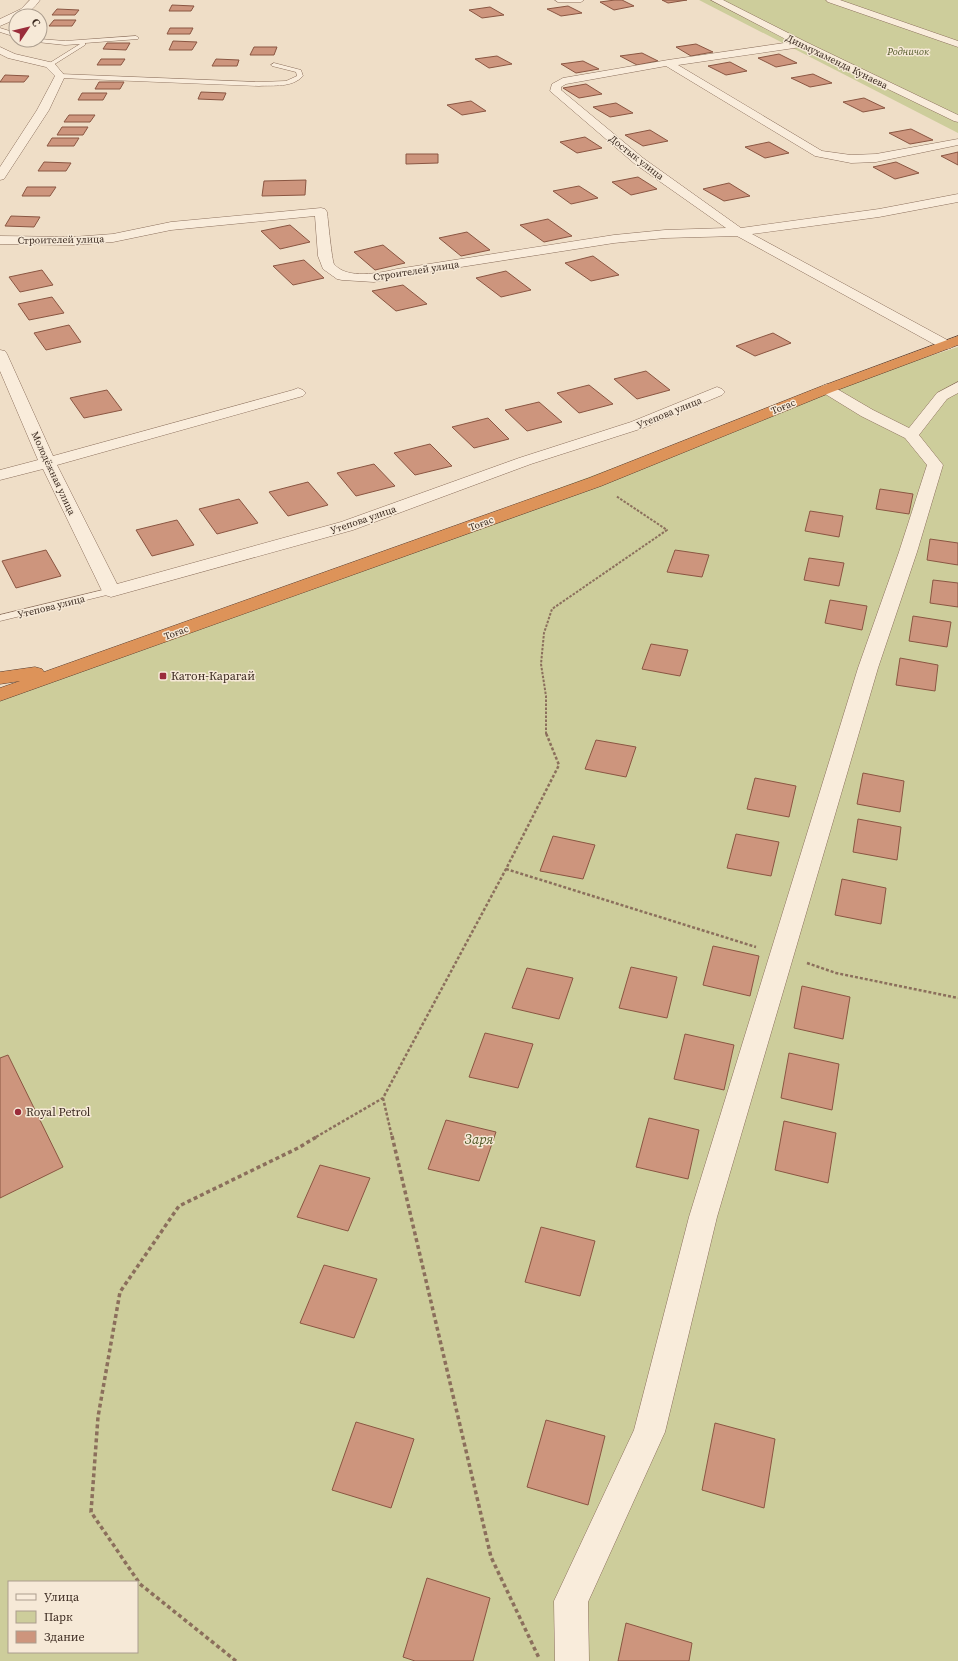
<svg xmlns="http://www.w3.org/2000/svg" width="958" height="1661" font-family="'Source Serif 4',serif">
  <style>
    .green { fill: #cdcd9b; fill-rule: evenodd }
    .building { fill: #cd957d; stroke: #8a5642 }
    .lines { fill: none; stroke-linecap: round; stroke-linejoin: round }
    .lane-casing { stroke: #8b6f5c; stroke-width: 1 }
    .street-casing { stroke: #8b6f5c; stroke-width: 1 }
    .highway-casing { stroke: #593e30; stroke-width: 1 }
    .path-far2 { stroke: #8b6f5c; stroke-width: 2; stroke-dasharray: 2.5 1.5; stroke-linecap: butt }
    .path-far1 { stroke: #8b6f5c; stroke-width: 2.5; stroke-dasharray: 3 2; stroke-linecap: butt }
    .path { stroke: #8b6f5c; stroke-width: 3.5; stroke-dasharray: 4 3; stroke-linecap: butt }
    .lane { fill: #f9ecdb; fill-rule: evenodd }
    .street { fill: #f9ecdb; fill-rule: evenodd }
    .highway { fill: #dd9359; fill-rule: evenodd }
    .poi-dot { fill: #9a2c3a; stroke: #f6e9d7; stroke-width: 1.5 }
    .labels { text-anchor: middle; stroke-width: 3; stroke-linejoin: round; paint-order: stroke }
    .far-park-label { font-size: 10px; font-style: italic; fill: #515827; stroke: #f6e9d7 }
    .far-street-label { font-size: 10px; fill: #3b2a20; stroke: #f6e9d7 }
    .poi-label { font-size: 12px; fill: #3b2a20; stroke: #f6e9d7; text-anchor: start }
    .near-park-label { font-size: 14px; font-style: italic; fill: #515827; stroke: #f6e9d7 }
  </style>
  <rect width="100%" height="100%" fill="#efdec7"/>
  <path class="green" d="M699,0H958V133Z
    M958,347V1661H0V695L827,389ZM9,1582H137V1652H9Z"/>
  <path class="building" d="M615,0H622L634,6L614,10L600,2Z
    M662,0H687L668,3Z
    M172,5L194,6L191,11H169Z
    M568,6L582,13L561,16L547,9Z
    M490,7L504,15L482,18L469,10Z
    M57,9L79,10L75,15H52Z
    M54,20H76L72,26H49Z
    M170,28H193L190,34H167Z
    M173,41L197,42L192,50H169Z
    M107,43H130L126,50L103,49Z
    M696,44L713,52L691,56L676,47Z
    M254,47H277L274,55H250Z
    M642,53L658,61L637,65L620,56Z
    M779,54L797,63L776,67L758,58Z
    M497,56L512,64L489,68L475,59Z
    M101,59H125L121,65H97Z
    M216,59L239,60L237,66H212Z
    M583,61L599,69L576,73L561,64Z
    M730,62L747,71L726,75L708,66Z
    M813,74L832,83L810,87L791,78Z
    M5,75L29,76L24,82H0Z
    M99,82H124L120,89H95Z
    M586,84L602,94L579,98L563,88Z
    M201,92L226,93L223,100L198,99Z
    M82,93H107L103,100H78Z
    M864,98L885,108L863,112L843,102Z
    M471,101L486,111L462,115L447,105Z
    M616,103L633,113L610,117L593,107Z
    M69,115H95L90,122H64Z
    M62,127H88L83,135H57Z
    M911,129L933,140L910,144L889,133Z
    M650,130L668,141L643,146L625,135Z
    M585,137L602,148L577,153L560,142Z
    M52,138H79L74,146H47Z
    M769,142L789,153L765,158L745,147Z
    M958,152V165L941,156Z
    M406,154H438V163L406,164Z
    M44,162L71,163L66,171H38Z
    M896,162L919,173L895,179L873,167Z
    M638,177L657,189L631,195L612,182Z
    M306,180L305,195L262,196L264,181Z
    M729,183L750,196L724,201L703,189Z
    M579,186L598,198L571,204L553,191Z
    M27,187H56L50,196H22Z
    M11,216L40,217L34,227L5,226Z
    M548,219L572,236L544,242L520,225Z
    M290,225L310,242L280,249L261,231Z
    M467,232L490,250L461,256L439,238Z
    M383,245L405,263L375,270L354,252Z
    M593,256L619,275L591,281L565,263Z
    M304,260L324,278L293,285L273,266Z
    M42,270L53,285L20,292L9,277Z
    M506,271L531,290L501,297L476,278Z
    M403,285L427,304L396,311L372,291Z
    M52,297L64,313L29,320L18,304Z
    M69,325L81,342L46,350L34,333Z
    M773,333L791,343L755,356L736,346Z
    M646,371L670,390L637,399L614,379Z
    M589,385L613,404L579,413L557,393Z
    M107,390L122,410L84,418L70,398Z
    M539,402L562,422L527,431L505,410Z
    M488,418L509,439L474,448L452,427Z
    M430,444L452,466L415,475L394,453Z
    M374,464L395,486L356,496L337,473Z
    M308,482L328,505L288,516L269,492Z
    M880,489L913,494L909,514L876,509Z
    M239,499L258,523L217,534L199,509Z
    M810,511L843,516L839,537L805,531Z
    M177,520L194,545L152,556L136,530Z
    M930,539L958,543V565L927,560Z
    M46,550L61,576L16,588L2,561Z
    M675,550L709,555L702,577L667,572Z
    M809,558L844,563L839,586L804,580Z
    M933,580L958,583V607L930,603Z
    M830,600L867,606L862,630L825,623Z
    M913,616L951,622L947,647L909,641Z
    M651,644L688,650L680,676L642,669Z
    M900,658L938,665L935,691L896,685Z
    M596,740L636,747L626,777L585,769Z
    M863,773L904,781L900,812L857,804Z
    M755,778L796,786L789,817L747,809Z
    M858,819L901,827L897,860L853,852Z
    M736,834L779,842L771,876L727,868Z
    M553,836L595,845L583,879L540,871Z
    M842,879L886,888L881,924L835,915Z
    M713,946L759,956L750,996L703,985Z
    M631,967L677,977L667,1018L619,1008Z
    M527,968L573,978L559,1019L512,1008Z
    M802,986L850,997L843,1039L794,1028Z
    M485,1033L533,1044L518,1088L469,1077Z
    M685,1034L734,1045L724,1090L674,1079Z
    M789,1053L839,1064L832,1110L781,1098Z
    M8,1055L63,1167L0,1198V1058Z
    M649,1118L699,1130L688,1179L636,1167Z
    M446,1120L496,1132L479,1181L428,1169Z
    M784,1121L836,1133L828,1183L775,1170Z
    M320,1165L370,1178L348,1231L297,1217Z
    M541,1227L595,1241L580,1296L525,1282Z
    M324,1265L377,1279L354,1338L300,1323Z
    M546,1420L605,1436L588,1505L527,1487Z
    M356,1422L414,1439L391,1508L332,1490Z
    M715,1423L775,1439L764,1508L702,1490Z
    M427,1578L490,1598L473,1661H415L403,1657Z
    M626,1623L692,1643L689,1661H618Z"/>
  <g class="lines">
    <g class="lane-casing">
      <path id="lane" d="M555,0H584L581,2H558Z
        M0,28L16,33V37L0,32Z
        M136,36L139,38L138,39L85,43V45L50,67L48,66V64L80,44L65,45L37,42L34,40H40V39L65,41Z
        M274,63L301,70L303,76C292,88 274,85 259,86L60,78L57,76L60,74L259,82L286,81L297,76L296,72L272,66L271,65Z
        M111,588L115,589L116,591L115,593L0,621V615Z"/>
    </g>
    <g class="street-casing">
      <path id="street" d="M30,0H40C34,8 27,16 16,16V19L0,26V19L21,9Z
        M711,0H723L806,42L958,115V122L954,121L801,47L678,65L822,151L851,155L876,154L958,139V145L876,162L851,163L815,156L666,66L566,84L561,87V90L643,158L741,228L879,209L958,194V202L879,217L752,234L951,342L953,345L951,348L946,349L941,348L737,236L665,238L614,243L397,277L374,282L342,280L337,279L323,269L318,256L315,216L171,230L113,242L73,245L0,244V236L73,237L113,234L171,222L321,208L325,209L327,212C328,220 332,261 334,264C347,280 380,273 397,269L614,235L665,230L726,228L635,164L550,91L552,84L563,78L668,60L791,42Z
        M826,0H840L958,41V47L828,2Z
        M0,47L15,54L54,63L65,76L49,110L4,179L0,180V167L37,110L55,76L46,67L8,58L0,54Z
        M0,350L5,351L7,354L53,456L293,390L298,388L303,390L306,393L303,396L57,465L117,584L341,522L519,458L631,422L712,389L717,387L722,389L725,392L722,395L643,428L531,464L353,530L111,597L105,595L102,591L43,469L0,480V470L38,460L0,371Z
        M958,382V393L947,399L919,435L943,465L917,552L878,668L717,1217L665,1432L588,1602L589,1661H555L554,1601L634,1430L689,1217L858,668L899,552L927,465L905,438L861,416L822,392L819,389L822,386L827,384L832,386L873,410L909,428L937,393Z"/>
    </g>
    <g class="highway-casing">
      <path id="highway" d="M958,336V345L832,392L601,486L0,701V688L20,681L0,684V672L35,667L42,669L44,672L589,478L822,386Z"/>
    </g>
    <path class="path-far2" d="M546,734V696L541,664L544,633L552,609L667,530L616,496"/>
    <path class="path-far1" d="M506,869L756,947
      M807,963L836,973L958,998
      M383,1098L392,1137
      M316,1137L383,1098L506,869L559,765L546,733"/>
    <path class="path" d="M392,1136L491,1557L539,1658
      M236,1661L140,1584L91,1512L98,1417L120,1292L179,1206L298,1148L318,1136"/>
    <use href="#lane" class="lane"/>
    <use href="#street" class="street"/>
    <use href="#highway" class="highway"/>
  </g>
  <g class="poi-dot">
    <rect x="159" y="672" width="8" height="8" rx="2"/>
    <circle cx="18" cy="1112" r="4"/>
  </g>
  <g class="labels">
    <g class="far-park-label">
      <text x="908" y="55">Родничок</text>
    </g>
    <g class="far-street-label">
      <text transform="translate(837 61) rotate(26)" y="4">Динмухаменда Кунаева</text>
      <text transform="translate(637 157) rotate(38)" y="4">Достык улица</text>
      <text transform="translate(61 239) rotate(-1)" y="4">Строителей улица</text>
      <text transform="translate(416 270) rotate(-9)" y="4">Строителей улица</text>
      <text transform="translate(783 406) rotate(-22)" y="4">Тоғас</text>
      <text transform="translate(669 412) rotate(-22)" y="4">Утепова улица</text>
      <text transform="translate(54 473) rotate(65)" y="4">Молодёжная улица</text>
      <text transform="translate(363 519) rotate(-19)" y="4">Утепова улица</text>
      <text transform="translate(481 523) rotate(-20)" y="4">Тоғас</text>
      <text transform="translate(51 606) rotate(-14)" y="4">Утепова улица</text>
      <text transform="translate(176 632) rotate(-20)" y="4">Тоғас</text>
    </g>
    <g class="poi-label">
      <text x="171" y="680">Катон-Карагай</text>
      <text x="26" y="1116">Royal Petrol</text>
    </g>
    <g class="near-park-label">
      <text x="479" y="1144">Заря</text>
    </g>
  </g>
  <rect x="8" y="1581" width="130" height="72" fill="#f6e9d7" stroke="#ab9d8e"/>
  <rect x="16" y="1594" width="20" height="6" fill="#f9ecdb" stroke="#ab9d8e"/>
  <text x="44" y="1601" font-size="12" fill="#3b2a20">Улица</text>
  <rect x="16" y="1611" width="20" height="12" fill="#cdcd9b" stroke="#ab9d8e"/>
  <text x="44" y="1621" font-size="12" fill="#3b2a20">Парк</text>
  <rect x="16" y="1631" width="20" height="12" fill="#cd957d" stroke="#ab9d8e"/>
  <text x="44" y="1641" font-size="12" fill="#3b2a20">Здание</text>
  <g transform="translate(28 28) rotate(55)"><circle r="19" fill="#f6e9d7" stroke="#ab9d8e"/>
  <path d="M0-3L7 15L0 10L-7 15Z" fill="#9a2c3a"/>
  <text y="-6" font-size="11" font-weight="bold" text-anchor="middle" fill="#3b2a20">С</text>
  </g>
</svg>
